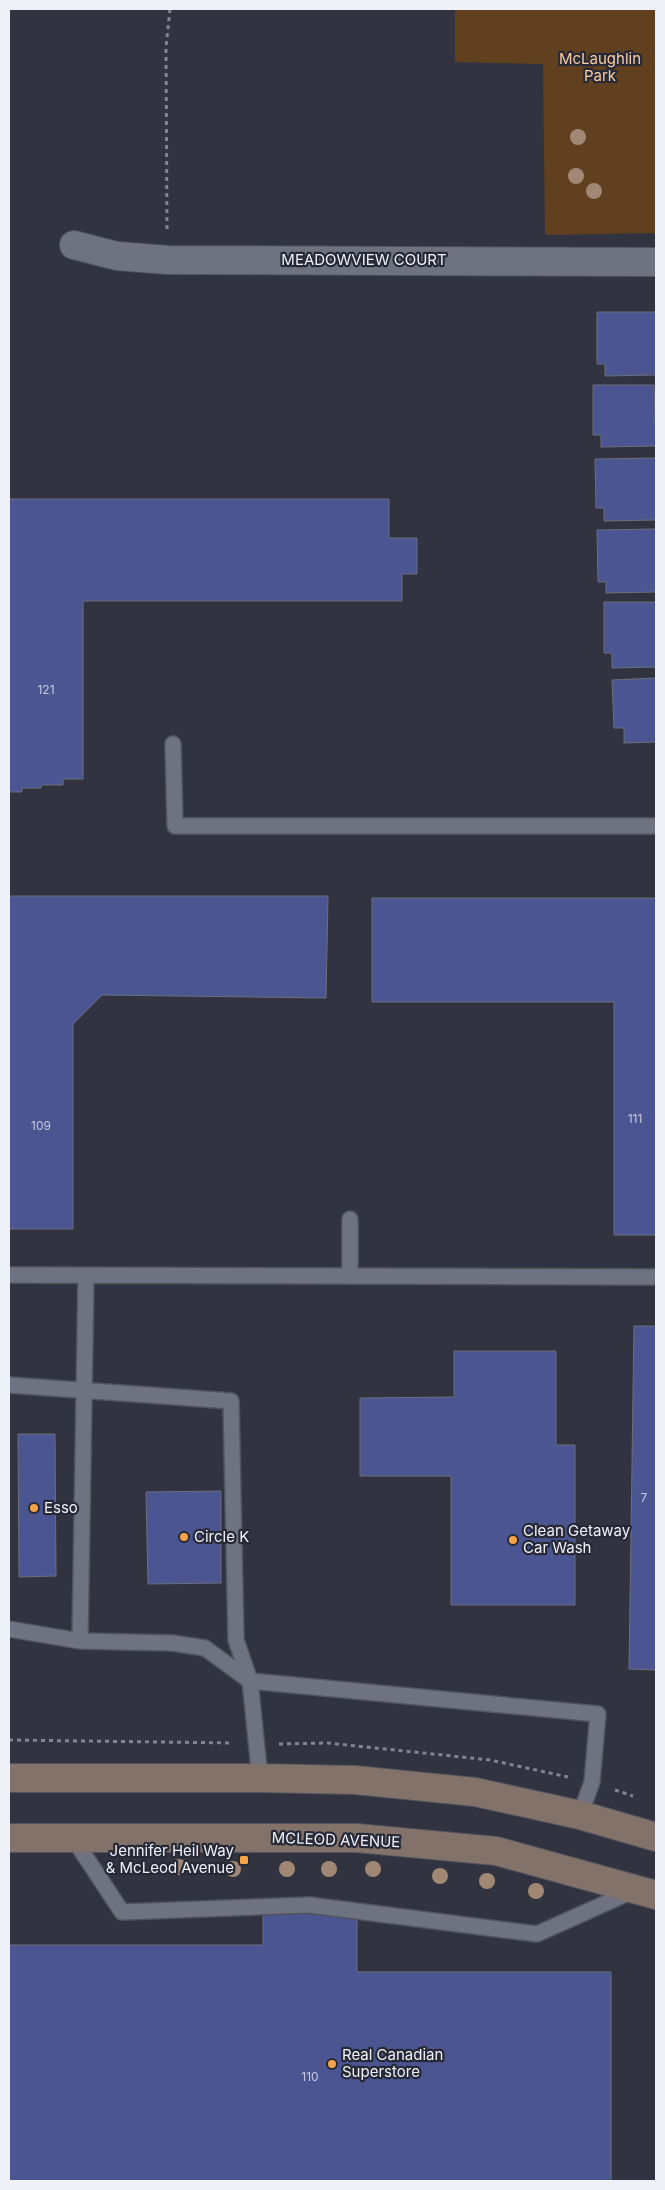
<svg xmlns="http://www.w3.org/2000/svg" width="665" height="2190" font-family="Inter,sans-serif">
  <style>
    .green { fill: #61401f }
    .building { fill: #4a5592; stroke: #6b6f7d }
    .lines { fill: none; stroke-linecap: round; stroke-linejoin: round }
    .lane-casing { stroke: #51535d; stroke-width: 18 }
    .street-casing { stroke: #51535d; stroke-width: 30 }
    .secondary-casing { stroke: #51535d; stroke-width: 30 }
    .path { stroke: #82848f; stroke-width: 3; stroke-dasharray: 4 4; stroke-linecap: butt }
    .lane { stroke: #6f7280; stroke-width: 15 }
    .street { stroke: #6f7280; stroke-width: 28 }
    .secondary { stroke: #827269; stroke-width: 28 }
    .tree { fill: #a18875 }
    .poi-dot { fill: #f6a247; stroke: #272a36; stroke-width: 2 }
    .labels { text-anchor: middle; stroke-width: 4.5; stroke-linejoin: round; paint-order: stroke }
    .number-label { font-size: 12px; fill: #c6cadf }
    .park-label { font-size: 15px; fill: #fccda1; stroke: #272a36 }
    .street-label { font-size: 15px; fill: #eff1f9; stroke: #272a36 }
    .poi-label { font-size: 15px; fill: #eff1f9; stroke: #272a36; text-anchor: start }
  </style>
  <rect width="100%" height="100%" fill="#313440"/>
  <path class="green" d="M455,9H656V233L545,235L543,64L455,62Z"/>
  <path class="building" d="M597,312H656V375L605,376V364H597Z
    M593,385H654L656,446L601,447V435H593Z
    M656,458V520L604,521V508H596L595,459Z
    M9,499H389V538H417V574H402V601H83V779H63V785H41V788H22V792H9Z
    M656,529V592L606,593V582H598L597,530Z
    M604,602H656V667L612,668V653H604Z
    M656,678V742L624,743V728H614L612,680Z
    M9,896H328L326,998L102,995L73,1024V1229H9Z
    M372,898H656V1235H614V1002H372Z
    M634,1326H656V1670L629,1669Z
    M454,1351H556V1445H575V1605H451V1476H360V1398L454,1397Z
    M18,1434H55L56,1576L19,1577Z
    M221,1491V1583L148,1584L146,1492Z
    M263,1911H357V1972H611V2181H9V1945H263Z"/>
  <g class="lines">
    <g class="lane-casing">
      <path id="lane" d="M173,744L175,826H656
        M350,1219V1276
        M9,1275L656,1277
        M9,1385L231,1401L236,1640L250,1681L260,1778
        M9,1629L80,1641L172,1643L205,1648L250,1681L598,1714L592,1782L580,1815
        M80,1641L86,1276
        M73,1838L122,1912L309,1905L537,1934L635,1890"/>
    </g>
    <g class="street-casing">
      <path id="street" d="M74,245L117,256L168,260L656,262"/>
    </g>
    <g class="secondary-casing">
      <path id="secondary" d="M9,1778H260L355,1780L475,1792L580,1815L656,1837
        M9,1838H357L496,1851L656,1895"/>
    </g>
    <path class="path" d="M167,229L166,47L170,9
      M9,1740L233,1743
      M279,1744L328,1743L490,1760L568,1777
      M615,1790L633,1796"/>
    <use href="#lane" class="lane"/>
    <use href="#street" class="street"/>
    <use href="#secondary" class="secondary"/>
  </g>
  <g class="tree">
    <circle cx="578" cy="137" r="8"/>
    <circle cx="576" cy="176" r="8"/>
    <circle cx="594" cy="191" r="8"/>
    <circle cx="179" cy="1867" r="8"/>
    <circle cx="233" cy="1869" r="8"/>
    <circle cx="287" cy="1869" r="8"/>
    <circle cx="329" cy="1869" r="8"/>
    <circle cx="373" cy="1869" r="8"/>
    <circle cx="440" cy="1876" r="8"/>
    <circle cx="487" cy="1881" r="8"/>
    <circle cx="536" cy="1891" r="8"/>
  </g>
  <g class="poi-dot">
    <circle cx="34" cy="1508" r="5"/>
    <circle cx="184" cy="1537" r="5"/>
    <circle cx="513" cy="1540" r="5"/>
    <rect x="239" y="1855" width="10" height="10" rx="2.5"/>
    <circle cx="332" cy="2064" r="5"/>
  </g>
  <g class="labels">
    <g class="number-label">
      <text x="46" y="694">121</text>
      <text x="635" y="1123">111</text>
      <text x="41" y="1130">109</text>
      <text x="644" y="1502">7</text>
      <text x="310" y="2081">110</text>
    </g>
    <g class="park-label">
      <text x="600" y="64">McLaughlin<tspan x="600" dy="17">Park</tspan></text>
    </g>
    <g class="street-label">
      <text x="364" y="265">MEADOWVIEW COURT</text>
      <text transform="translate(336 1840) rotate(2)" y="5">MCLEOD AVENUE</text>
    </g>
    <g class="poi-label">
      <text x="44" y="1513">Esso</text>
      <text x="523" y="1536">Clean Getaway<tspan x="523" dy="17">Car Wash</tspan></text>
      <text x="194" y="1542">Circle K</text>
      <text x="234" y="1856" text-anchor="end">Jennifer Heil Way<tspan x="234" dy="17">&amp; McLeod Avenue</tspan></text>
      <text x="342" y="2060">Real Canadian<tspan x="342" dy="17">Superstore</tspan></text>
    </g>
  </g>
  <rect width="665" height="2190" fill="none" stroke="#eff1f9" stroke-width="20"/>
</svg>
